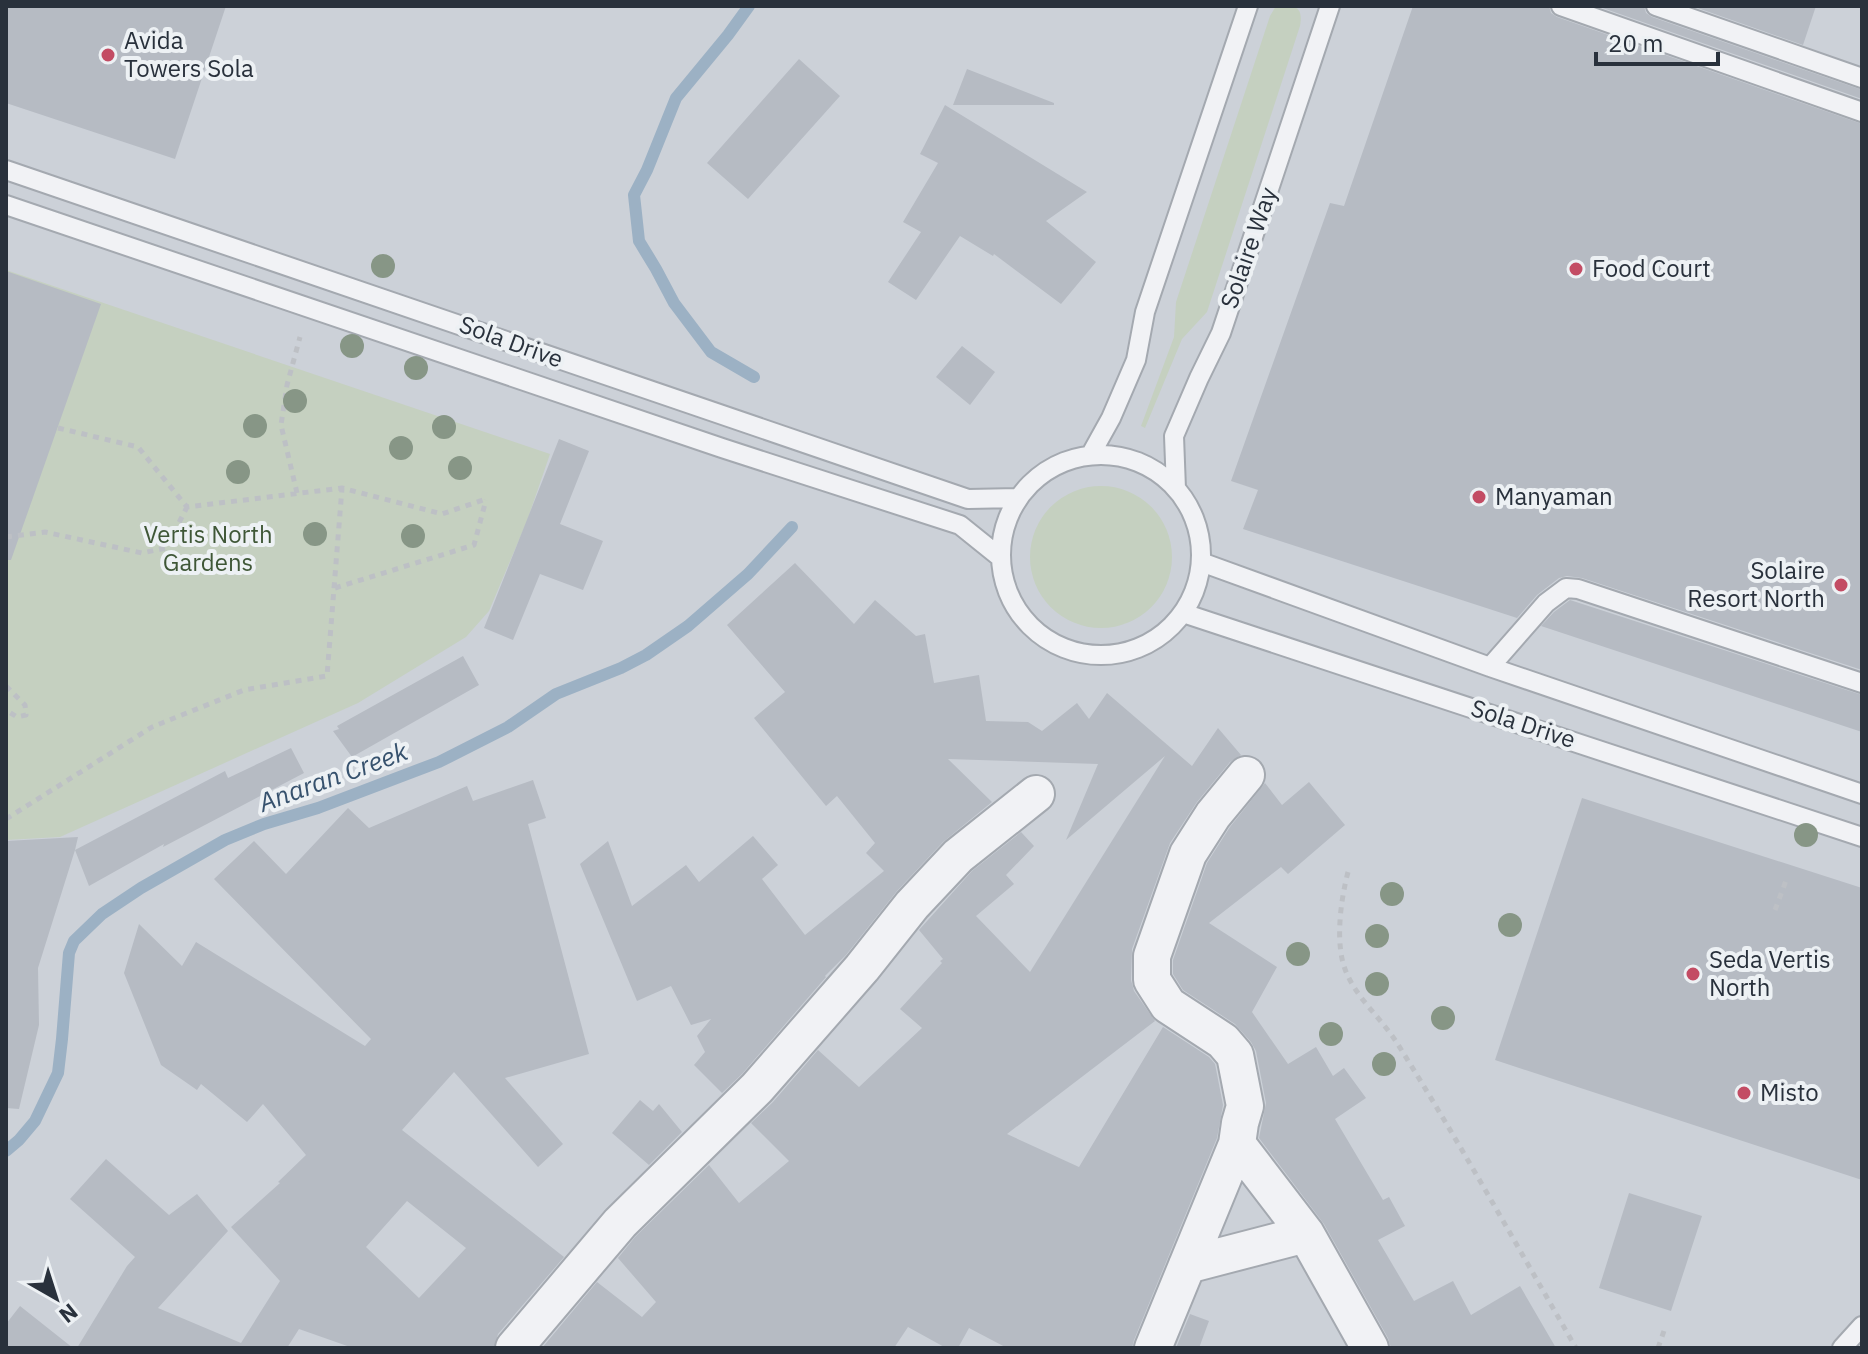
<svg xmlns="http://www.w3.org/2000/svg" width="1868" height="1354" font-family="'IBM Plex Sans',sans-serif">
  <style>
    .built { fill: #ccd1d8 }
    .green { fill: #c5d0c0 }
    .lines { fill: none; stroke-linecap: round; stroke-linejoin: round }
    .stream { stroke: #9cb1c4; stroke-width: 12 }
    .building { fill: #b6bbc3; fill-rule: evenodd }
    .lane-casing { stroke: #a4a9b0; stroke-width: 22 }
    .street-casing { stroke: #a4a9b0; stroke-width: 40 }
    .path { stroke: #bdc0c5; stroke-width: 5; stroke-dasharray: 6 6; stroke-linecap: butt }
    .lane { stroke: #f1f2f5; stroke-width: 18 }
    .street { stroke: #f1f2f5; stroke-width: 36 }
    .tree { fill: #879686 }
    .poi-dot { fill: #c34c64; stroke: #edf1f4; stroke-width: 3 }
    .labels { text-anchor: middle; stroke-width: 8; stroke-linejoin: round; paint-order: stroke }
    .poi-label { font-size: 24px; fill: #29313c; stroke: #edf1f4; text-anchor: start }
    .street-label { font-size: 24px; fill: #29313c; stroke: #edf1f4 }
    .park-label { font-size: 24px; fill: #3f5737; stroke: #edf1f4 }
    .water-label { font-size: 26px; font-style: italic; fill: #36516d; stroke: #edf1f4 }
  </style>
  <rect width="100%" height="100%" fill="#dee2e7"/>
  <path class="built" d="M6,6H1862V1348H6Z"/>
  <path class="green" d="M1276,6C1293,6 1304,4 1300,26L1207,312L1182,339L1145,428L1141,426L1174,337L1176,302L1270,16Z
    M6,270L550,454L527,521L489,611L466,637L358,703L60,837L6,840Z
    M1030 557a71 71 0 1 1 142 0a71 71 0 1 1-142 0Z"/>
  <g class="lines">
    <path class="stream" d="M749,6L728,35L676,98L647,170L634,195L639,241L656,269L674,303L711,352L754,377
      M6,1151L19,1140L35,1121L58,1073L62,1039L69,953L74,941L102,914L141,888L225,840L264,824L318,808L439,762L508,727L556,694L621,668L646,655L688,626L748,574L792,527"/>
  </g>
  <path class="building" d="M6,6H226L175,159L6,103Z
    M1413,6H1549L1551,13L1557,17L1862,124V670L1582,578L1567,576L1559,578L1537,595L1517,618L1243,529L1258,490L1231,481L1330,203L1344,206Z
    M1597,6H1644L1646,13L1652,17L1862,90V99Z
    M1692,6H1816L1803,45Z
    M799,59L840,96L748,199L707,163Z
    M967,69L1054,103V105H953Z
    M945,105L1087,192L1046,221L1096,262L1061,304L994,254L993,256L960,236L916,300L888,282L921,232L903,222L938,163L920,154Z
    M6,271L101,304L11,560H6Z
    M962,346L995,372L970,405L936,377Z
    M559,439L589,451L560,524L603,541L583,590L540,574L513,640L484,628Z
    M795,563L854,624L875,600L916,636L925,634L934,683L979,675L986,721L1028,722L1042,731L1077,703L1089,719L1107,693L1192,766L1218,728L1241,755L1230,762L1197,802L1170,843L1132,949L1131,980L1134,991L1155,1021L1007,1134L1079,1167L1163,1027L1209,1057L1215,1064L1223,1105L1217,1138L1134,1340L1132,1348H1007L969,1328L958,1348H946L908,1327L894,1348H542L597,1282L642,1317L656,1302L618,1258L635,1237L709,1165L739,1203L789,1161L751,1123L773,1102L818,1050L859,1087L922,1028L900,1009L942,963L940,961L943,959L919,930L972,871L1021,832L1034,846L1006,875L1014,884L976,916L1030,972L1165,756L1066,840L1098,764L948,759L992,802L943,842L897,891L846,955L825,976L826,977L742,1074L722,1093L694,1065L705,1052L697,1036L711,1019L691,1025L671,986L637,1001L580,864L608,841L632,906L686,865L699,882L753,836L778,865L762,879L805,935L884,871L866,853L875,843L837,796L826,806L754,718L785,692L727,625Z
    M1570,600L1862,695V732L1541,626L1554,612Z
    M463,656L479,685L352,757L333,731L339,729L337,726Z
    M291,748L304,773L163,847L164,844L89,886L75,850L38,968L39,1025L19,1109L6,1108V841L78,837L75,850L225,771L228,778Z
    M533,780L546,818L528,824L589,1054L505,1078L563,1144L538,1167L454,1072L402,1130L564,1257L498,1334L494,1348H353L299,1329L287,1348H77L127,1266L135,1257L70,1199L106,1159L169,1215L197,1194L228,1231L158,1308L241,1343L280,1281L231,1227L280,1183L278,1182L306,1155L263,1104L247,1122L201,1084L197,1090L161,1065L124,973L139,924L182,966L196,942L365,1046L371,1039L214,879L254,841L286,874L348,808L369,828L467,786L473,801ZM407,1201L466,1248L419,1298L366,1247Z
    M1309,782L1345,825L1288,874L1281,867L1209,923L1277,967L1252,1012L1288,1064L1316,1047L1333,1076L1344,1068L1366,1098L1335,1119L1383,1200L1389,1197L1405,1226L1378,1240L1414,1301L1453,1281L1471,1315L1520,1286L1556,1348H1391L1388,1338L1324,1224L1259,1138L1266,1103L1256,1051L1251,1042L1235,1024L1183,990L1173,974V960L1207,863L1230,827L1265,783L1282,805Z
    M1582,798L1862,888V1180L1495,1060Z
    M640,1100L653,1111L659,1104L682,1132L649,1165L612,1133Z
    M1629,1193L1702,1216L1671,1311L1599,1288Z
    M20,1306L73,1348H6V1324Z
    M1190,1314L1209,1321L1199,1348H1176Z"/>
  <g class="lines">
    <g class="lane-casing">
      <path id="lane" d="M1561,6L1862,112
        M1656,6L1862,78
        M6,170L968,499L1019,498
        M6,205L722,448L960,525L1001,558
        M1091,454L1111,418L1136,360L1145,312L1248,6
        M1001 555a100 100 0 1 1 200 0a100 100 0 1 1-200 0Z
        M1176,489L1174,436L1199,378L1221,333L1330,6
        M1201,562L1490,667L1862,794
        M1183,613L1862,837
        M1490,667L1546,603L1566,588L1578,589L1862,683
        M1842,1348L1862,1326"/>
    </g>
    <g class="street-casing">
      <path id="street" d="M1237,1144L1306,1234L1370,1348
        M1187,1265L1306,1234
        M514,1348L620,1223L757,1088L862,968L912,905L958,856L1036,794
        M1153,1348L1237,1144L1240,1123L1245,1106L1235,1055L1223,1041L1168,1005L1152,980V956L1188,854L1213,815L1246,775"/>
    </g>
    <path class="path" d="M58,428L138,447L187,507L342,488L442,514L486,499
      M297,493L281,425L287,385L300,337
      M6,537L45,532L142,553L166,548L187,507
      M335,588L474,545L486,500
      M6,686L25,705L26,715L17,717L6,710
      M6,819L152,727L244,690L327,676L342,488
      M1348,872C1341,899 1336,936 1343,963C1352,995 1380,1016 1397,1043C1460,1143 1517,1246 1576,1348
      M1775,910L1787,878
      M1658,1348L1665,1328"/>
    <use href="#lane" class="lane"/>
    <use href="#street" class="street"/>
  </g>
  <g class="tree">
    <circle cx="383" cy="266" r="12"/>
    <circle cx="352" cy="346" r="12"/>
    <circle cx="416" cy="368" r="12"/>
    <circle cx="295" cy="401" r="12"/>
    <circle cx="255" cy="426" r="12"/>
    <circle cx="444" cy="427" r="12"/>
    <circle cx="401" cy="448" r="12"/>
    <circle cx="460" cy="468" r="12"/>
    <circle cx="238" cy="472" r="12"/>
    <circle cx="315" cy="534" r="12"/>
    <circle cx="413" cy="536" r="12"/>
    <circle cx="1806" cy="835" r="12"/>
    <circle cx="1392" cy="894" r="12"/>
    <circle cx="1510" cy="925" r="12"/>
    <circle cx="1377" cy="936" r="12"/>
    <circle cx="1298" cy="954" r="12"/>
    <circle cx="1377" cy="984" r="12"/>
    <circle cx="1443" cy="1018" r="12"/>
    <circle cx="1331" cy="1034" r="12"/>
    <circle cx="1384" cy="1064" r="12"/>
  </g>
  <g class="poi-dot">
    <circle cx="108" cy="55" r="8"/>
    <circle cx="1576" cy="269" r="8"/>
    <circle cx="1479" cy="497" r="8"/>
    <circle cx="1841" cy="585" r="8"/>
    <circle cx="1693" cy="974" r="8"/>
    <circle cx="1744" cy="1093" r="8"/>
  </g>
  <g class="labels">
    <g class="poi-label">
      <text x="124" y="49">Avida<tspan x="124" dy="28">Towers Sola</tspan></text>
      <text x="1592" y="277">Food Court</text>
      <text x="1495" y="505">Manyaman</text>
      <text x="1825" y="579" text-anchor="end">Solaire<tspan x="1825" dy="28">Resort North</tspan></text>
      <text x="1709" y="968">Seda Vertis<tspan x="1709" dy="28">North</tspan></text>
      <text x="1760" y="1101">Misto</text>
    </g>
    <g class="street-label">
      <text transform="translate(1249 248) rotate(-71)" y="8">Solaire Way</text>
      <text transform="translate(511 342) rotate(20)" y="8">Sola Drive</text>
      <text transform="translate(1523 724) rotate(18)" y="8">Sola Drive</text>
    </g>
    <g class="park-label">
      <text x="208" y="543">Vertis North<tspan x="208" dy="28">Gardens</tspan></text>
    </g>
    <g class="water-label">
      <text transform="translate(333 777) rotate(-20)" y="9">Anaran Creek</text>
    </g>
  </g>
  <rect width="1868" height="1354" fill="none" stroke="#29313c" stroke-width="16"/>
  <g transform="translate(56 1298) rotate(141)" stroke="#edf1f4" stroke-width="6" paint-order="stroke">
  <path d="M0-6L14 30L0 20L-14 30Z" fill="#29313c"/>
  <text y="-12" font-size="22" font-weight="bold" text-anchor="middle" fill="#29313c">N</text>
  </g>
  <path d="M1596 52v12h122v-12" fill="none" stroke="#29313c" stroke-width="4"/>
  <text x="1608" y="52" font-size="24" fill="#29313c" stroke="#edf1f4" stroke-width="6" paint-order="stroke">20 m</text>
</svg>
